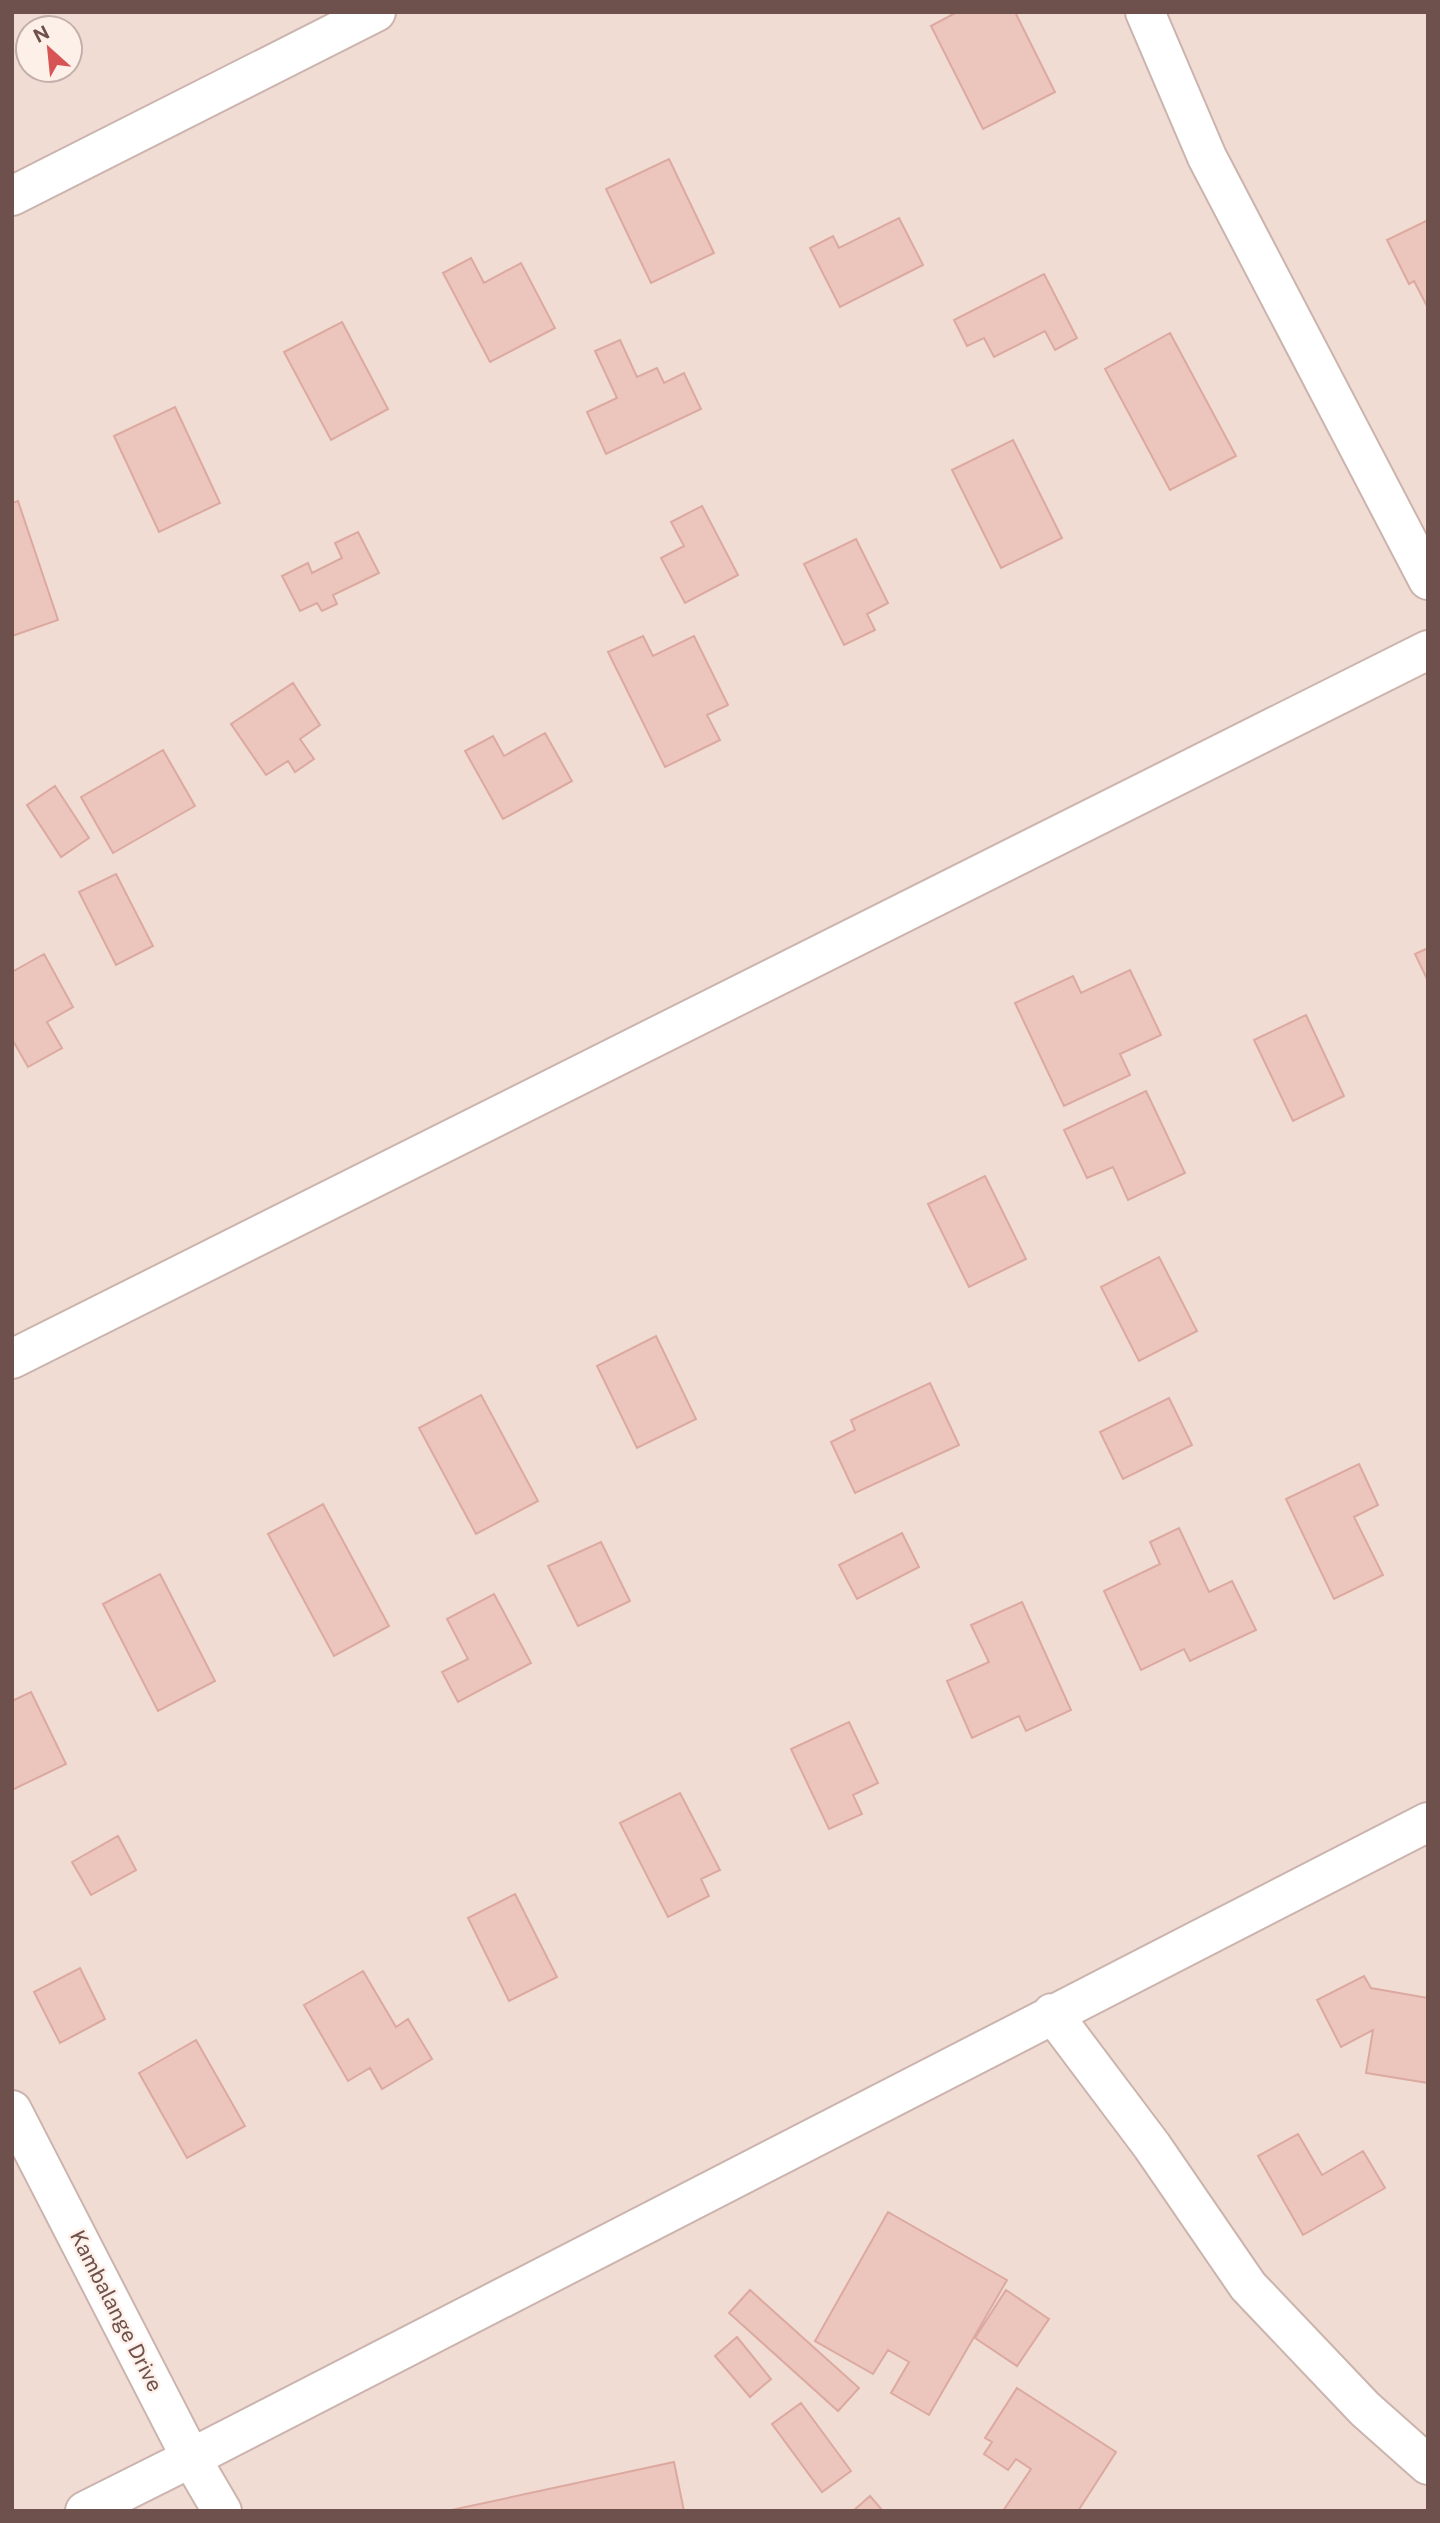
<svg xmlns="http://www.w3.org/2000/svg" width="1440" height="2523" font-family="'Public Sans',sans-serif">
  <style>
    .residential { fill: #f0dcd2; fill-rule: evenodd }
    .building { fill: #ecc5bd; stroke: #dca9a0; stroke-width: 2 }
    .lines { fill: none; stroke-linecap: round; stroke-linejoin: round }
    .minor-casing { stroke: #cbb4ae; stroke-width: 42 }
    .tertiary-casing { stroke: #cbb4ae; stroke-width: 42 }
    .minor { stroke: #fff; stroke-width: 38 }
    .tertiary { stroke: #fff; stroke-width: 38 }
    .labels { text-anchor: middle; stroke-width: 5; stroke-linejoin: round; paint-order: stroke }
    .street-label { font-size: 21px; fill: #6e504c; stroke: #fdf0e8 }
  </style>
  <rect width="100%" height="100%" fill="#f9ebe3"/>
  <path class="residential" d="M12,12H1428V2511H12ZM28,28H70V70H28Z"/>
  <path class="building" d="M957,12H1015L1055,92L983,129L931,26Z
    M669,159L714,253L651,283L606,189Z
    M899,218L923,265L840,307L810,248L833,236L839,248Z
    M1428,220V308L1414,281L1409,284L1387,240Z
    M471,258L484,283L521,263L555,328L490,362L443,273Z
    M1044,274L1077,338L1055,350L1045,331L994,357L984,338L967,346L954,320Z
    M342,322L388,409L331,440L284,352Z
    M1170,333L1236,456L1170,490L1105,369Z
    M620,340L637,377L657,368L664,383L684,373L701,409L606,454L587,412L617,398L595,351Z
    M175,407L220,503L159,532L114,436Z
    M1013,440L1062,538L1001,568L952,470Z
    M18,501L58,620L12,636V503Z
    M702,506L738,575L685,603L661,558L684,546L671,522Z
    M358,532L379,573L333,595L337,604L322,611L317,603L300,611L282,576L308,563L312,573L342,558L335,543Z
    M856,539L888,603L867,614L875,630L844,645L804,564Z
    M643,636L653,656L694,636L728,705L707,715L720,740L665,767L608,652Z
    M293,683L320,725L300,739L314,759L295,772L288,761L266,775L231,724Z
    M545,733L572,781L503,819L465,751L493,736L504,756Z
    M163,750L195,806L113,853L81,797Z
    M55,786L89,838L61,857L27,805Z
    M116,874L153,946L116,965L79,892Z
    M1428,948V981L1415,954Z
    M44,954L73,1007L47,1022L62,1048L28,1067L12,1039V972Z
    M1130,970L1161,1035L1120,1054L1130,1075L1064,1106L1015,1003L1073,976L1081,993Z
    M1306,1015L1344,1096L1293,1121L1254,1040Z
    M1146,1091L1185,1173L1128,1200L1113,1167L1087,1178L1064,1130Z
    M985,1176L1026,1259L969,1287L928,1204Z
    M1159,1257L1197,1331L1139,1361L1101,1287Z
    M656,1336L696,1419L637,1448L597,1366Z
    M930,1383L959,1445L855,1493L831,1442L855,1430L851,1420Z
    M481,1395L538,1501L476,1534L419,1428Z
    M1169,1398L1192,1445L1123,1479L1100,1432Z
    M1359,1464L1378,1505L1354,1517L1383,1575L1334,1599L1286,1499Z
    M323,1504L389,1626L334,1656L268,1534Z
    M1179,1528L1209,1592L1232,1581L1256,1630L1190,1661L1184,1649L1141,1670L1104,1591L1160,1564L1150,1542Z
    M902,1533L919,1567L857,1599L839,1565Z
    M601,1542L630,1601L578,1626L548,1566Z
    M160,1574L215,1681L158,1711L103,1604Z
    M494,1594L531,1663L458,1702L442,1672L468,1659L447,1619Z
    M1022,1602L1071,1710L1026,1731L1019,1716L972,1738L947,1681L989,1662L971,1625Z
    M31,1692L66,1764L12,1790V1701Z
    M849,1722L878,1783L853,1795L862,1814L829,1829L791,1749Z
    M680,1793L720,1870L701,1879L709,1896L668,1917L620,1823Z
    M118,1836L136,1870L91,1895L72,1862Z
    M515,1894L557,1977L509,2001L468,1918Z
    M80,1968L105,2019L60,2043L34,1992Z
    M363,1971L396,2027L408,2019L432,2059L382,2089L370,2068L348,2081L304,2005Z
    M1364,1976L1371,1988L1428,1998V2083L1366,2073L1373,2030L1341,2047L1317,2000Z
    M196,2040L245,2126L187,2158L139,2073Z
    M1298,2134L1322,2175L1363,2151L1385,2188L1303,2235L1258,2156Z
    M888,2212L1007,2280L929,2415L891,2393L909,2362L888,2350L873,2374L815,2341Z
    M750,2290L859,2388L838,2411L729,2313Z
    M1006,2290L1049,2319L1017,2366L975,2338Z
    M737,2337L771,2379L750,2397L715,2356Z
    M1017,2388L1116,2452L1078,2511H1003L1031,2469L1016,2459L1008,2470L984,2454L992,2442L985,2438Z
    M801,2403L851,2471L822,2492L772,2424Z
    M674,2462L684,2511H447Z
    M870,2496L883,2511H853Z"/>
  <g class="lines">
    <g class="minor-casing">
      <path id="minor" d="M1145,12L1207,157L1428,580
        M12,196L376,12
        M12,1359L1428,650
        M1052,2013L1152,2146L1248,2286L1365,2409L1428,2465
        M191,2458L1428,1822"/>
    </g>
    <g class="tertiary-casing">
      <path id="tertiary" d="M12,2110L191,2458L222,2511
        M85,2511L191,2458"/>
    </g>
    <use href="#minor" class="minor"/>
    <use href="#tertiary" class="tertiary"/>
  </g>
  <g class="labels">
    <g class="street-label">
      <text transform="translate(116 2311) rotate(63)" y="7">Kambalange Drive</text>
    </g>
  </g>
  <rect width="1440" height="2523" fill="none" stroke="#6e504c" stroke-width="28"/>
  <g transform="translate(49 49) rotate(333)"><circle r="33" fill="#fdf0e8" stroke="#c4b0aa" stroke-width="2"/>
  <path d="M0-5L12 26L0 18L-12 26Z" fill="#d75454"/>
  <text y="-10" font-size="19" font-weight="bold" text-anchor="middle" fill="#6e504c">N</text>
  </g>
</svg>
